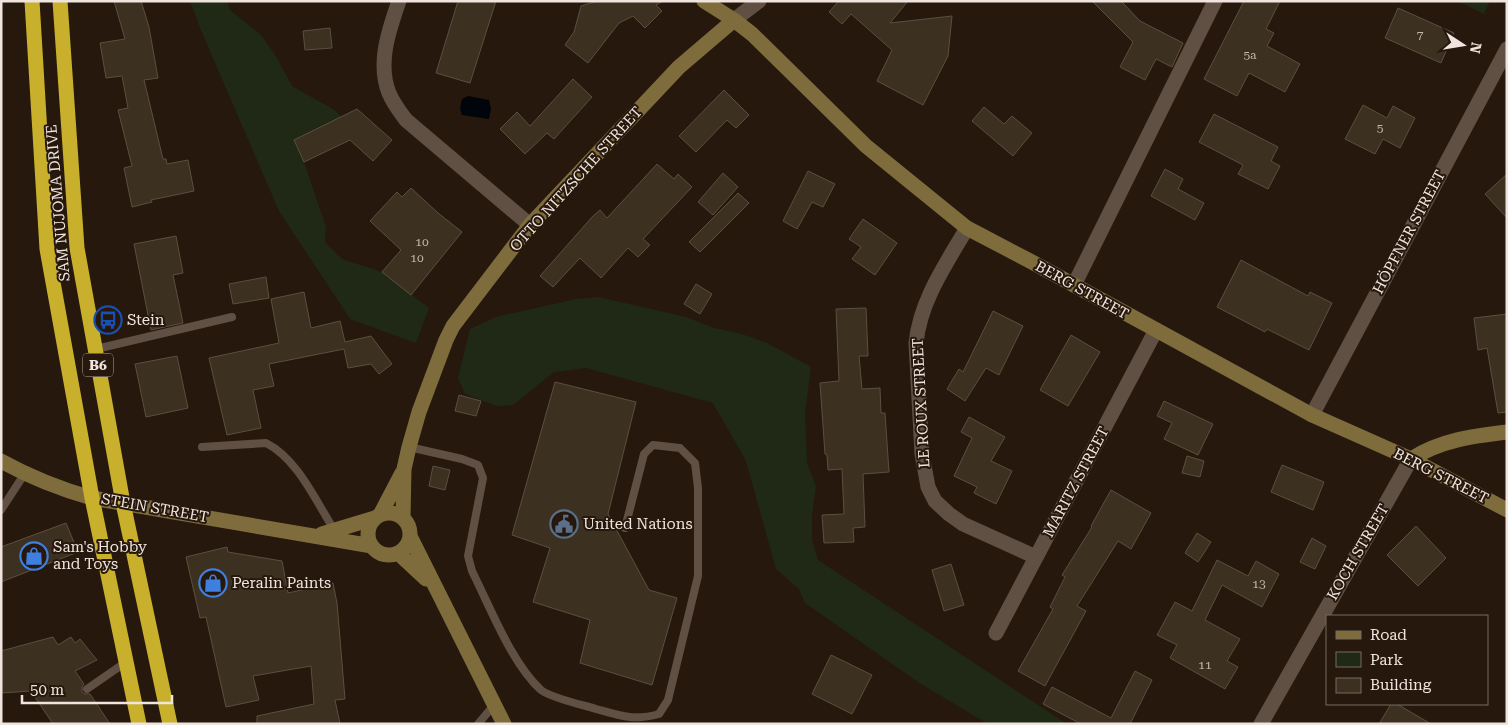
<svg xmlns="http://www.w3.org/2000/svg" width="1508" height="725" font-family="'Roboto Serif',serif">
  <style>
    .green { fill: #1f2916 }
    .water { fill: #00050c }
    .building { fill: #3c3021; stroke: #5c4f40 }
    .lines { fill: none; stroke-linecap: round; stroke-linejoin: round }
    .lane { stroke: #604f43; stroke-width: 8 }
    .street { stroke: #604f43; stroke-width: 15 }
    .secondary { stroke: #7f6c3c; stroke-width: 15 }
    .highway { stroke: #c8b02d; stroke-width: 15 }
    .labels { text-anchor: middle; stroke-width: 4; stroke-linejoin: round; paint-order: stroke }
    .number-label { font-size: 12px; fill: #c2b8af }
    .shield { fill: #26180d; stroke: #b3a89f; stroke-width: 1 }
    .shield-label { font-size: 14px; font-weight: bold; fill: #efe5de }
    .street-label { font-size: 15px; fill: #efe5de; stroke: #26180d }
    .poi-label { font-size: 15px; fill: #efe5de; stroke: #26180d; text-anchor: start }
  </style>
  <rect width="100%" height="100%" fill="#26180d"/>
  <path class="green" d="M190,1H227L230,10L261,35L276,56L292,86L333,109L342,117L294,141L304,162L326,227L325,242L342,259L382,272L429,308L416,343L350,319L279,211L200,28Z
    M1457,1H1490L1484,14Z
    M598,297L686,317L714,328L742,334L767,343L811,367L805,413L807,463L816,486L812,516V540L818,560L1067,724H988L918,682L805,603L799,589L776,569L746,461L713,403L586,368L554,372L513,405L497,406L465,394L458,378L470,329L496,317L576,299Z"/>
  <path class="water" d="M468,96L489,100L491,109L489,119L462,115L460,108L462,99Z"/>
  <path class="building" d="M114,1H141L149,27L158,78L144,80L163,159H166L167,164L188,160L194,191L151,200L152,202L132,207L124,168L132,166L118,110L128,108L122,76L106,78L100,43L125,39Z
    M458,1H496L470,83L436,73Z
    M597,1H663L656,5L662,11L645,28L633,16L619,23L588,63L565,45L574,32L581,6Z
    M837,1H908L890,23L952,16L948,56L923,105L877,81L892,50L851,14L842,24L829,12L838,2Z
    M1092,1H1121L1140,21L1183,43L1172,67L1156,59L1145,80L1120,67L1133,42Z
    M1244,1H1280L1266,29L1274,33L1267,46L1300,64L1285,92L1249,73L1237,96L1204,79Z
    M1398,8L1454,33L1441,63L1385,38Z
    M330,28L332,48L305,50L303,31Z
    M573,79L592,97L554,139L547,133L525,154L500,129L517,112L530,126Z
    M724,90L749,115L736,128L727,120L696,152L679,136Z
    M1363,105L1387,118L1393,106L1415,118L1400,148L1383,139L1375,154L1345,139Z
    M984,107L1004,124L1012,116L1032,133L1013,156L972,121Z
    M357,109L392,140L373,161L350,140L304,162L294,140Z
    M1214,114L1278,147L1271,161L1280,166L1268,189L1238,174L1243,165L1199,142Z
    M657,164L674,179L678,174L692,187L643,239L650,245L638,257L628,248L601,278L580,258L553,287L540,276L593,216L600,210L607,218Z
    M1165,169L1183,179L1178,189L1204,203L1195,220L1151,196Z
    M808,171L835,184L823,207L812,202L797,229L783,221Z
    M723,173L738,187L713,215L698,202Z
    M1507,174V218L1485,194Z
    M411,188L438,213L462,232L411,295L382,272L401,250L370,221L397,192L402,197Z
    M738,193L749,203L700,252L689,242Z
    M863,219L897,243L875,275L852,259L861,247L849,239Z
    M176,236L183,273L173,275L183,323L151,330L134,244Z
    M1241,260L1308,296L1310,292L1332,303L1309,350L1267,329L1265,332L1217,307Z
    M266,277L269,298L233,304L229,284Z
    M696,284L712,294L700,314L684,304Z
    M304,292L311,328L340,321L345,342L371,336L392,364L379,374L371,364L348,368L344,349L269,364L274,386L253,390L261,428L227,435L209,358L279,343L271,299Z
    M866,308L868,356H859L862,389L880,388L881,413H885L889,472L863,474L865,527L853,528L854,542L824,543L822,515L844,514L842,469L828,470L827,455L825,454L820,383L839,381L836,309Z
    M993,311L1023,326L999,375L986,368L965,401L947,389L959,369L963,372Z
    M1507,314V412L1498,413L1487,348L1478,350L1474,318Z
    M1071,335L1100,352L1068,406L1040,390Z
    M177,356L188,408L146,417L135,364Z
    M555,382L636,402L608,514L649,590L677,598L652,685L580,663L590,620L533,602L550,548L512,535Z
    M459,395L481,401L476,416L455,411Z
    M1164,401L1213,424L1198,455L1164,439L1172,423L1157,416Z
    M969,417L1005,437L991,461L1012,471L996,504L974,493L977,487L954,476L972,438L961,432Z
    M1187,456L1204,461L1200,477L1182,473Z
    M1282,465L1324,482L1313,510L1271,492Z
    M433,466L450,470L445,490L429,486Z
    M1111,490L1151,513L1131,549L1118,541L1077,606L1086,611L1045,686L1018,671L1053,609L1050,607L1065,577L1062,575L1092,527L1091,526Z
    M66,523L78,552L1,582V547Z
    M1416,526L1446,558L1418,586L1387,555Z
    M1197,533L1211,542L1198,562L1185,553Z
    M1312,538L1326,546L1315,569L1300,562Z
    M227,547L228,552L282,561L288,593L333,583L337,603L345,699L335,700L340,724H257V716L314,704L311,666L253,676L259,700L226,707L206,617L200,618L186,557Z
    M1217,560L1248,576L1256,561L1279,574L1262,607L1222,585L1205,620L1240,639L1227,661L1238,667L1225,689L1170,658L1177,645L1157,635L1175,602L1192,611Z
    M951,564L964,605L944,611L932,570Z
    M53,637L58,645L71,637L75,643L80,639L97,660L75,671L84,684L82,687V692L85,694H90L110,724H53L31,691L1,693V651Z
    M831,655L872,675L852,714L812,694Z
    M1135,671L1152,680L1130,724H1081L1043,704L1052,687L1111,718Z
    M1391,704H1397L1431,724H1379Z"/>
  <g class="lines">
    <path class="lane" d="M96,349L232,317
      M202,447L266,443C298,459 316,502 335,531
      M409,447L462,459L478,465L483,478L468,556L472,571C490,607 512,664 541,690C551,698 583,705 596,709C621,716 634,721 659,714L668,700L698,576V488L695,463L680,448L653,445L644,454L625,528
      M1,510L25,473
      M87,689L126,662
      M478,724L494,705"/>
    <path class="street" d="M399,1C389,30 377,63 389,93C393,103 400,112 406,120L530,225
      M734,20L759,1
      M967,228C946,264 920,301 916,343L922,454L928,487L935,501L949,514L963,524L1036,557
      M1074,285L1215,1
      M1312,415L1507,49
      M996,633L1156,330
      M1261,724L1411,459"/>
    <path class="secondary" d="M704,1L734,20L752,34L866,146L967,228L1030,261L1312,415L1411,459L1507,510
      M1411,459C1441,440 1473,436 1507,432
      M1,461C30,477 60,489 92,498L372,546
      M368 534a21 21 0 1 1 42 0a21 21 0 1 1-42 0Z
      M380,515L402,473
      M403,518L404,469L409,447L419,412L446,340L453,326L530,225L679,67L734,20
      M322,534L375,518
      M410,536L504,724
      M398,553L426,579"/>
    <path class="highway" d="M32,1L47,249L92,498L139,724
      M60,1L77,248L123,503L170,724"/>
  </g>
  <defs>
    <g id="bus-ring" transform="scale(1.4375)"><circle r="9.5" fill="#26180d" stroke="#1a4fb4" stroke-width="1.5"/><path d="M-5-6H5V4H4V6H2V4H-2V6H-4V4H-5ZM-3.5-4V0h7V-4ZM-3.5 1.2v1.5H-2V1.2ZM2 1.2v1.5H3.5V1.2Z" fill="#1a4fb4"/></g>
    <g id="civic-ring" transform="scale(1.4375)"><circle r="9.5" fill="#26180d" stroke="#5c6f8a" stroke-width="1.5"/><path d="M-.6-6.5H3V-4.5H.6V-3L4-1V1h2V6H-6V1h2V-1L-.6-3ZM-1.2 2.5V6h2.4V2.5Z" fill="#5c6f8a"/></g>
    <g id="shop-ring" transform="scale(1.4375)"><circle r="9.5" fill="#26180d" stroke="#3f7fe0" stroke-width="1.5"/><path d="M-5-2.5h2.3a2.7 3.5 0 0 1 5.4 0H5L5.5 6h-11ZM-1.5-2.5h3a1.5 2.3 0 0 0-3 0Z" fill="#3f7fe0"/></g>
  </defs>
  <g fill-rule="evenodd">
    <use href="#bus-ring" x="108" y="320"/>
    <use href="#civic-ring" x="564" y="524"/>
    <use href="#shop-ring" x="34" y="556"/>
    <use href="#shop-ring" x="213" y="583"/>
  </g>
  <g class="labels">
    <g class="number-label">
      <text x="1420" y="39">7</text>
      <text x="1250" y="59">5a</text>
      <text x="1380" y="132">5</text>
      <text x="422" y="246">10</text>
      <text x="417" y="262">10</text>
      <text x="1259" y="588">13</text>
      <text x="1205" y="669">11</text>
    </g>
    <rect class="shield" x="83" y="353.5" width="30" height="23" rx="4"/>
    <g class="shield-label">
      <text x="98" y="370">B6</text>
    </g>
    <g class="street-label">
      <text transform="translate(576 179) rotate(-48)" y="5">OTTO NITZSCHE STREET</text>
      <text transform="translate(58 203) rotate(-95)" y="5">SAM NUJOMA DRIVE</text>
      <text transform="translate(1409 232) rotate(-62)" y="5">HÖPFNER STREET</text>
      <text transform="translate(1082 290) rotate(29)" y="5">BERG STREET</text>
      <text transform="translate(921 403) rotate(-93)" y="5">LE ROUX STREET</text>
      <text transform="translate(1441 476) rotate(27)" y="5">BERG STREET</text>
      <text transform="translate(1076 482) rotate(-62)" y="5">MARITZ STREET</text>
      <text transform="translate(155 508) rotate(10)" y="5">STEIN STREET</text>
      <text transform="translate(1358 552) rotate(-60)" y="5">KOCH STREET</text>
    </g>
    <g class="poi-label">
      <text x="127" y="325">Stein</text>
      <text x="583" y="529">United Nations</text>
      <text x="53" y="552">Sam's Hobby<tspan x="53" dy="17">and Toys</tspan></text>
      <text x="232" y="588">Peralin Paints</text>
    </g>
  </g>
  <rect width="1508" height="725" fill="none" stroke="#efe5de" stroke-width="5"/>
  <rect x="1326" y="615" width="162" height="90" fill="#26180d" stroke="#766a61"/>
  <rect x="1336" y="631" width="25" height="8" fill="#7f6c3c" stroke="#766a61"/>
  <text x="1370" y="640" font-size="15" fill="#efe5de">Road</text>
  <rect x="1336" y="652" width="25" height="15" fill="#1f2916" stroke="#766a61"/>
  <text x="1370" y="665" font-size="15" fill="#efe5de">Park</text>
  <rect x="1336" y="678" width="25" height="15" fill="#3c3021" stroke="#766a61"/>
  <text x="1370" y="690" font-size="15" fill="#efe5de">Building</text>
  <g transform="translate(1463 45) rotate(102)" stroke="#26180d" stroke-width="4" paint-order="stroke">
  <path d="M0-4L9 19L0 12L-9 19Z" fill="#efe5de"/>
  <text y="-8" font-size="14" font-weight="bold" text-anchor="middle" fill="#efe5de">N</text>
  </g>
  <path d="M22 695v8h150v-8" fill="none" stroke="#efe5de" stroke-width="2.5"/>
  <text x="30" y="695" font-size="15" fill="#efe5de" stroke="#26180d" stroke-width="4" paint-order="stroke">50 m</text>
</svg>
